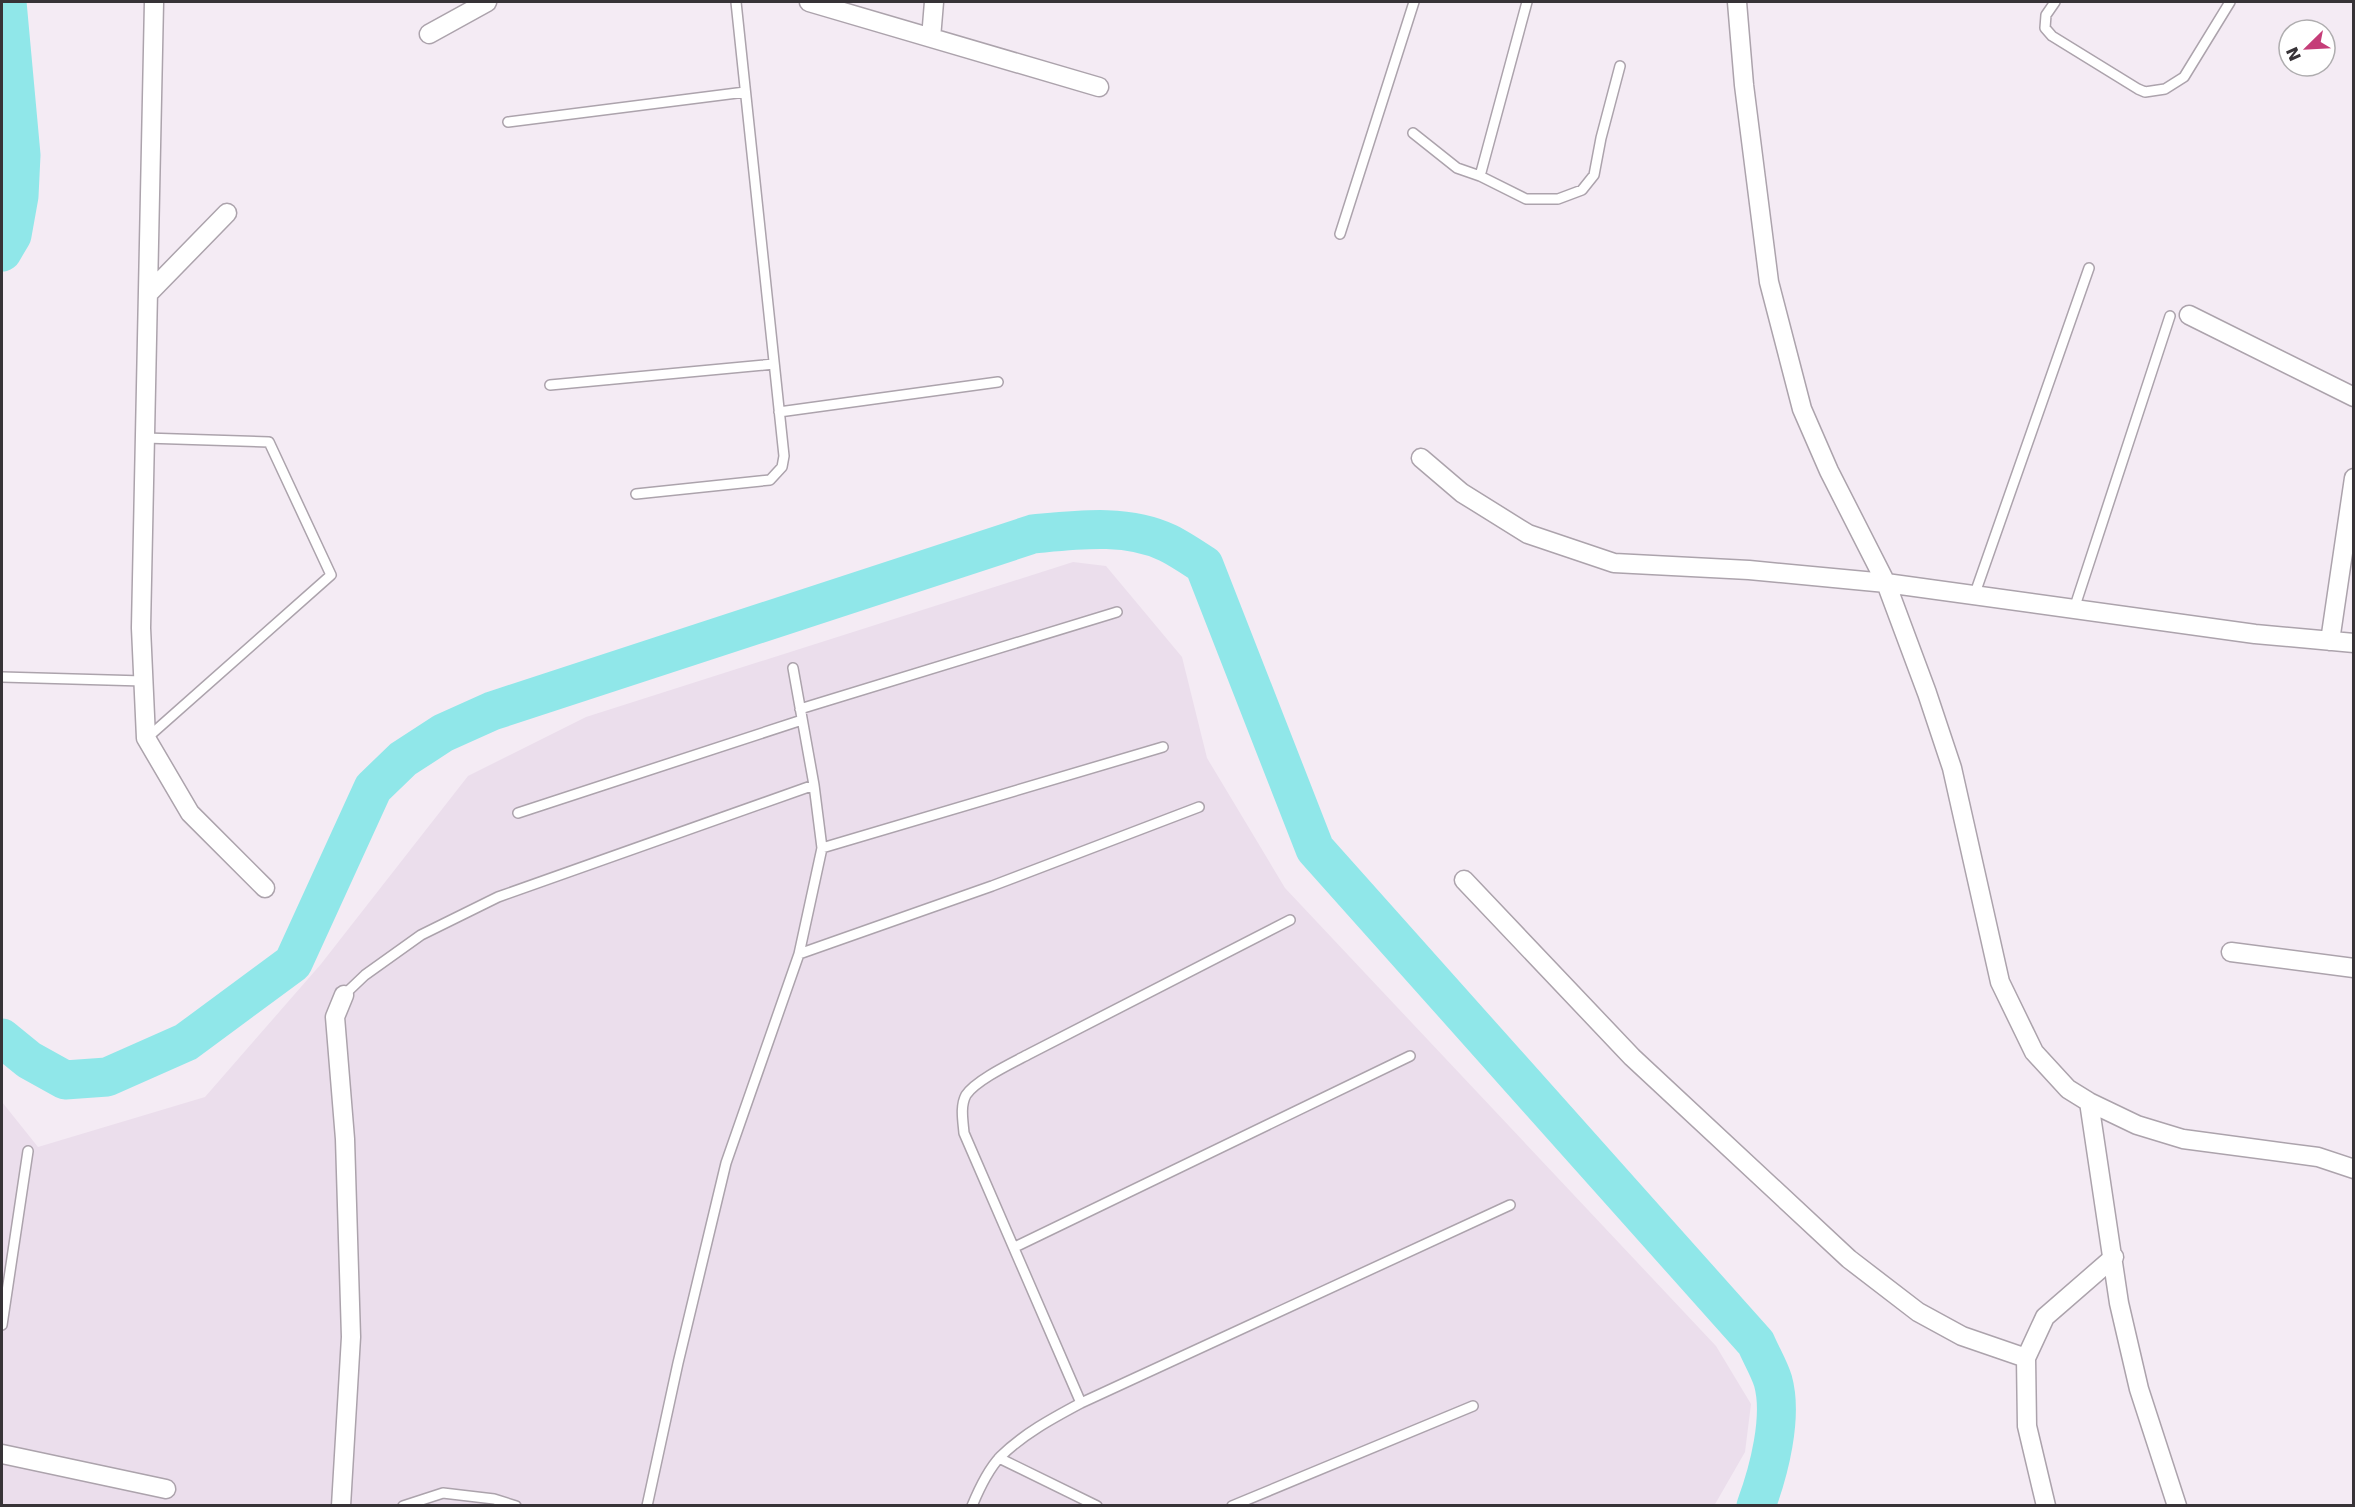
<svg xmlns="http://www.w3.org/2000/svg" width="2355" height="1507" font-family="'DejaVu Sans',sans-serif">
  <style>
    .built { fill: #ebdeec }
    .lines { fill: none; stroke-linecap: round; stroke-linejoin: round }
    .river { stroke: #90e7e9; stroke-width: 39 }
    .lane-casing { stroke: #aca3ac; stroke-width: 12 }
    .street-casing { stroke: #aca3ac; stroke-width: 21 }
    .lane { stroke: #fff; stroke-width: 9 }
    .street { stroke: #fff; stroke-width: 18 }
  </style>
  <rect width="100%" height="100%" fill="#f4ebf4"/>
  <path class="built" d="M1073,562L1106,566L1182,657L1207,758L1285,888L1716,1346L1751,1404L1745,1452L1714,1506L2,1505V1102L38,1147L205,1097L321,964L468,776L586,717Z"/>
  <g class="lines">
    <path class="river" d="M2,252L12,235L19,196L21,155L7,2
      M2,1038L29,1060L65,1080L107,1077L186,1042L293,963L373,788L403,759L443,733L492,711L1033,534C1076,530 1127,523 1168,543C1180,549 1192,557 1204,565L1315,849L1756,1343C1761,1355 1769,1368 1773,1381C1783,1417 1769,1471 1756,1506"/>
    <g class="lane-casing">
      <path id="lane" d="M2055,2L2046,15L2045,28L2052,36L2138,89L2145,92L2165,89L2184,77L2230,2
        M508,122L745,92
        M1413,133L1457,168L1480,176L1527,2
        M1480,176L1526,199H1558L1582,190L1594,175L1601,138L1620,66
        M1340,234L1414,2
        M550,385L774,364
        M779,412L998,382
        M145,438L269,442L331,575L147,738
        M636,494L770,480L782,467L784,456L736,2
        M1974,596L2089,268
        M2074,609L2170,316
        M2,677L143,681
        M800,709L1117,612
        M518,813L802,720
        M822,848L1163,747
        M799,954L992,886L1199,807
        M344,995L365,975L421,935L498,897L814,785
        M1015,1247L1410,1056
        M2,1325L28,1151
        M1081,1403L964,1133C963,1121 960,1106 966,1095C976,1080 1012,1063 1029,1054L1290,920
        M999,1458L1097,1506
        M403,1506L443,1493L494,1499L516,1506
        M647,1506L678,1363L726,1163L799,954L822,848L814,785L793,668
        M972,1506C979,1489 988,1470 1000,1457C1023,1434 1053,1418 1081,1403L1510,1205
        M1232,1506L1473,1406"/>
    </g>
    <g class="street-casing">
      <path id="street" d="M154,2L141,628L146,738L190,813L265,888
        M809,2L1099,87
        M1737,2L1744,85L1769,282L1802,409L1829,471L1886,583L1927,693L1952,768L2000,982L2034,1052L2068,1089L2089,1102L2137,1125L2183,1139L2318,1157L2354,1169
        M429,34L487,2
        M931,38L934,2
        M148,294L227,213
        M2189,315L2354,397
        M1421,458L1462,493L1528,534L1614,563L1749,570L1886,583L2255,634L2354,643
        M2330,641L2354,478
        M1464,880L1632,1057L1849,1259L1918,1312L1962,1336L2026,1358
        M2231,952L2354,968
        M2089,1102L2119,1303L2139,1389L2177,1506
        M2,1454L166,1489
        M341,1506L351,1337L345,1139L335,1017L344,995
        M2046,1506L2027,1426L2026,1358L2045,1317L2114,1257"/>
    </g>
    <use href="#lane" class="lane"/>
    <use href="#street" class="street"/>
  </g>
  <rect width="2355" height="1507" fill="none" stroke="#373337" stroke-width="6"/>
  <g transform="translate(2307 48) rotate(246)"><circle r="28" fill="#ffffff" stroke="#afadaf" stroke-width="1.5"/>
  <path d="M0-4.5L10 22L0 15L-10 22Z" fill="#c53d78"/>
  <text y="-9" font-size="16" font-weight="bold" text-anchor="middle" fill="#373337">N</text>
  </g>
</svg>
